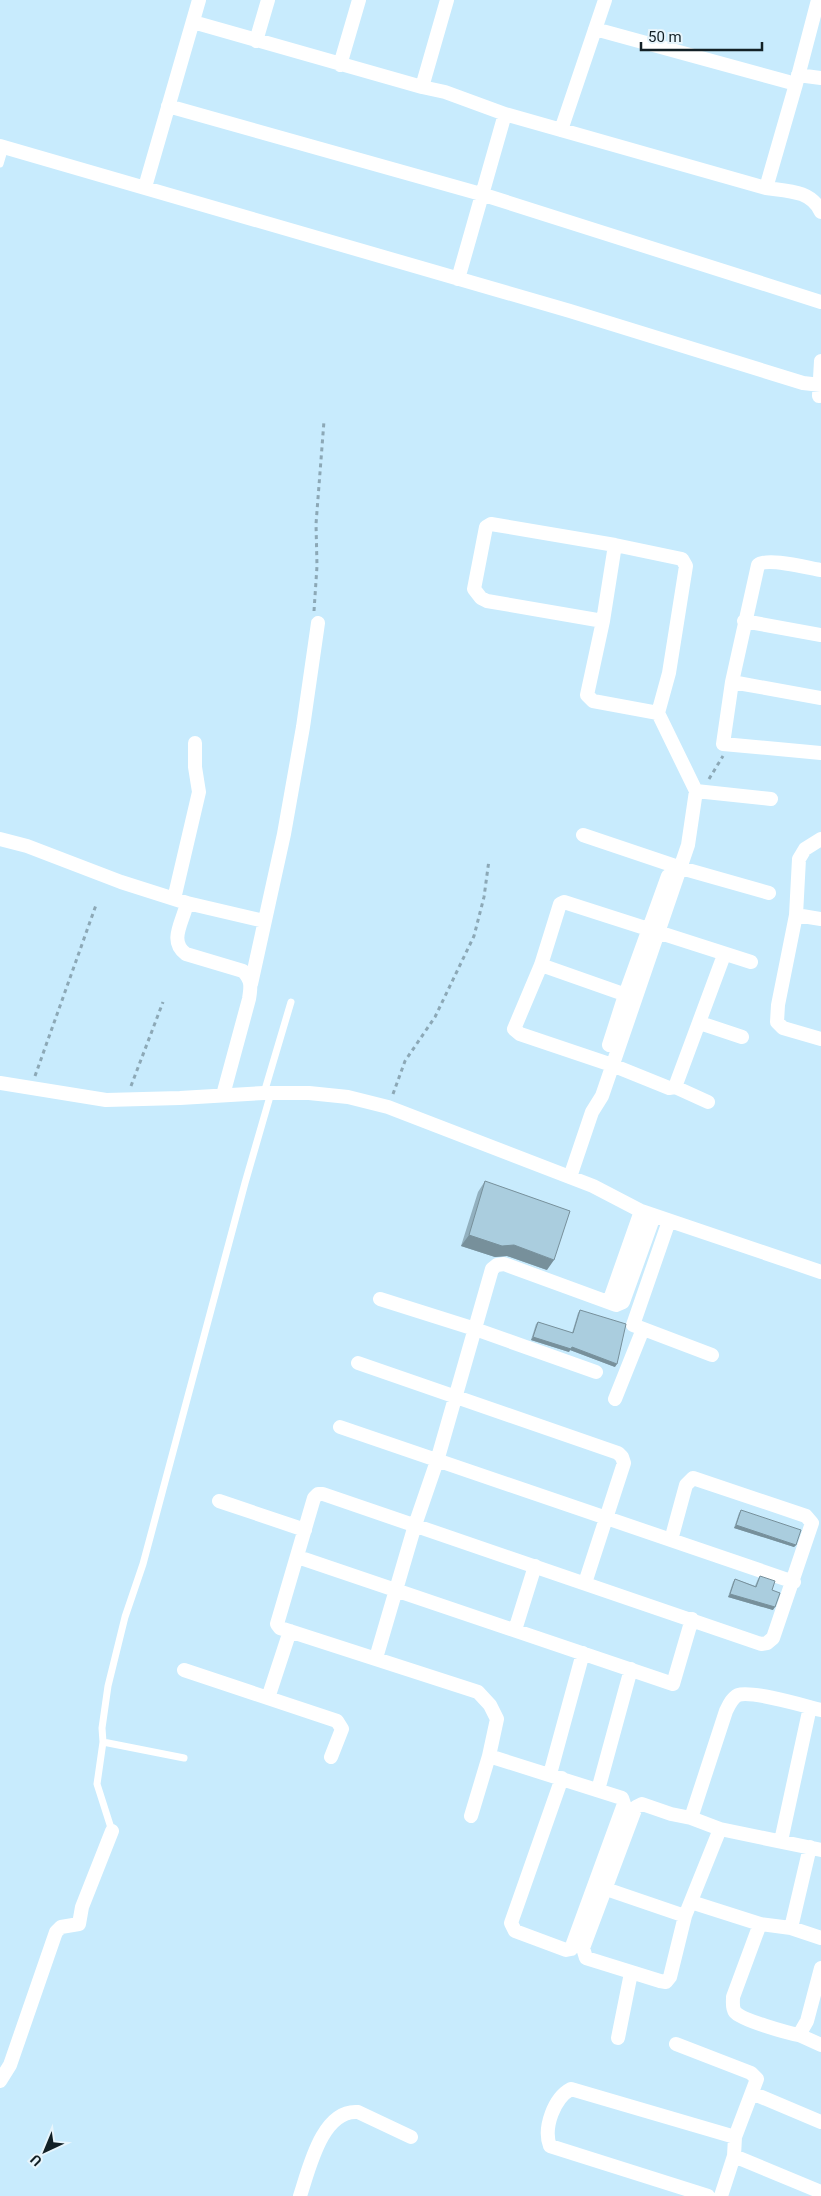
<svg xmlns="http://www.w3.org/2000/svg" width="821" height="2196" font-family="Roboto,sans-serif">
  <style>
    .lines { fill: none; stroke-linecap: round; stroke-linejoin: round }
    .path { stroke: #8ca8b6; stroke-width: 3; stroke-dasharray: 4 4; stroke-linecap: butt }
    .service { stroke: #fff; stroke-width: 7 }
    .minor { stroke: #fff; stroke-width: 14 }
    .wall { fill: #92b0bf }
    .shaded-wall { fill: #77909b }
    .building { fill: #aacdde; stroke: #77909b }
  </style>
  <rect width="100%" height="100%" fill="#c8ebfd"/>
  <g class="lines">
    <path class="path" d="M314,611L317,566L316,524L324,421
      M709,779L723,756
      M35,1076L96,905
      M131,1086L163,1002
      M393,1094L405,1061L435,1017L474,936L484,897L489,860"/>
    <path class="service" d="M0,164L5,147
      M264,1093L291,1002
      M103,1742L184,1758
      M112,1831L97,1784L103,1742L102,1728L108,1686L125,1617L143,1564L245,1183L271,1093"/>
    <path class="minor" d="M447,0L422,87L445,92L505,114L766,188C787,191 811,190 821,212
      M193,22L422,87
      M595,29L796,84
      M256,41L268,0
      M340,65L359,0
      M798,75L821,78
      M168,106L481,194L821,302
      M561,130L605,0
      M0,146L570,311L803,383L821,385
      M145,187L199,0
      M766,188L796,84L818,0
      M458,279L505,114
      M819,396L821,361
      M615,545L603,621L587,695L593,701L658,713
      M821,570C808,568 767,557 758,565L732,682L723,744L821,753
      M744,621L821,635
      M732,682L821,698
      M696,791L771,799
      M583,835L681,868L769,893
      M0,839L27,846L121,882L187,903C183,922 168,941 186,954L243,971C252,980 251,987 249,999L223,1095
      M821,839L805,849L799,859L796,915L821,919
      M174,899L199,792L195,767V743
      M187,903L264,921
      M796,915L778,1005L777,1022L783,1028L821,1039
      M724,955L675,1087L669,1088L612,1065L520,1034L514,1029L541,965L560,904L564,902L751,962
      M541,965L632,997
      M251,984L284,834L303,727L318,623
      M700,1023L742,1037
      M609,1045L625,995L668,876
      M0,1083L106,1100L180,1098L264,1093H309L348,1097L388,1107L593,1186L641,1211L821,1272
      M675,1087L708,1102
      M570,1177L592,1112L602,1096L688,845L696,791L658,713L669,673L686,566L682,559L615,545L491,524L486,527L474,589L481,598L487,601L603,621
      M669,1221L633,1325L712,1355
      M380,1299L475,1329L596,1372
      M609,1302L641,1211
      M358,1363L618,1453L622,1457L624,1463L585,1583
      M615,1399L643,1329
      M340,1427L794,1582
      M219,1501L305,1530
      M298,1557L673,1684L692,1619
      M515,1630L535,1566
      M376,1658L415,1525L437,1461L492,1269L497,1265L504,1264L616,1305L623,1302L654,1216
      M184,1670L337,1721L342,1729L331,1757
      M268,1698L290,1631
      M489,1756L622,1798L624,1804L571,1949L566,1950L515,1931L511,1923L562,1778
      M550,1774L583,1653
      M598,1790L631,1669
      M471,1816L489,1756L497,1719L490,1705L478,1692L280,1628L277,1624L314,1498L318,1494H323L761,1644L767,1643L773,1638L812,1523L806,1516L693,1478L686,1485L671,1540
      M691,1818L726,1711C729,1705 732,1698 738,1695C751,1690 805,1706 821,1710
      M720,1829L685,1916L670,1977L666,1982L660,1981L586,1958L583,1948L636,1807L642,1804L671,1814L691,1818L720,1829L821,1850
      M781,1841L810,1707
      M606,1889L685,1916
      M691,1902L760,1924L791,1928L821,1938
      M760,1924L733,1997C733,2003 732,2008 735,2012C741,2020 788,2033 799,2035L807,2021L821,1968
      M791,1928L810,1847
      M799,2035L821,2045
      M618,2038L631,1973
      M676,2044L751,2073L757,2079L735,2137L734,2156L721,2196
      M0,2081L10,2065L56,1932L61,1927L79,1924L82,1907L112,1831
      M752,2093L821,2122
      M734,2156L821,2192
      M300,2196C309,2169 322,2109 358,2112L411,2137
      M708,2196L550,2146C543,2128 554,2098 571,2089L735,2137"/>
  </g>
  <path class="wall" d="M485,1181L547,1270L507,1256L495,1257L461,1246L478,1192Z
    M580,1310L615,1367L570,1350L569,1352L531,1340L536,1324L538,1322L572,1333L578,1313Z
    M741,1510L796,1545L794,1547L734,1528L739,1513Z
    M760,1576L772,1590L773,1610L728,1597L733,1582L735,1579L755,1586L758,1579Z"/>
  <path class="shaded-wall" d="M469,1235L514,1245L554,1260L547,1270L507,1256L495,1257L461,1246Z
    M533,1337L572,1347L617,1364L615,1367L570,1350L569,1352L531,1340Z
    M736,1525L796,1545L794,1547L734,1528Z
    M730,1594L775,1607L773,1610L728,1597Z"/>
  <path class="building" d="M485,1181L570,1211L554,1260L514,1245L502,1246L469,1235Z
    M580,1310L626,1324L617,1364L572,1347L571,1349L533,1337L538,1322L573,1333Z
    M741,1510L801,1530L796,1545L736,1525Z
    M760,1576L775,1581L772,1590L780,1593L775,1607L730,1594L735,1579L756,1587Z"/>
  <g transform="translate(45 2151) rotate(224)" stroke="#e7f5fc" stroke-width="4" paint-order="stroke">
  <path d="M0-4L9 19L0 12L-9 19Z" fill="#122026"/>
  <text y="-8" font-size="14" font-weight="bold" text-anchor="middle" fill="#122026">U</text>
  </g>
  <path d="M641 42v8h121v-8" fill="none" stroke="#122026" stroke-width="2.5"/>
  <text x="648" y="42" font-size="15" fill="#122026" stroke="#e7f5fc" stroke-width="4" paint-order="stroke">50 m</text>
</svg>
